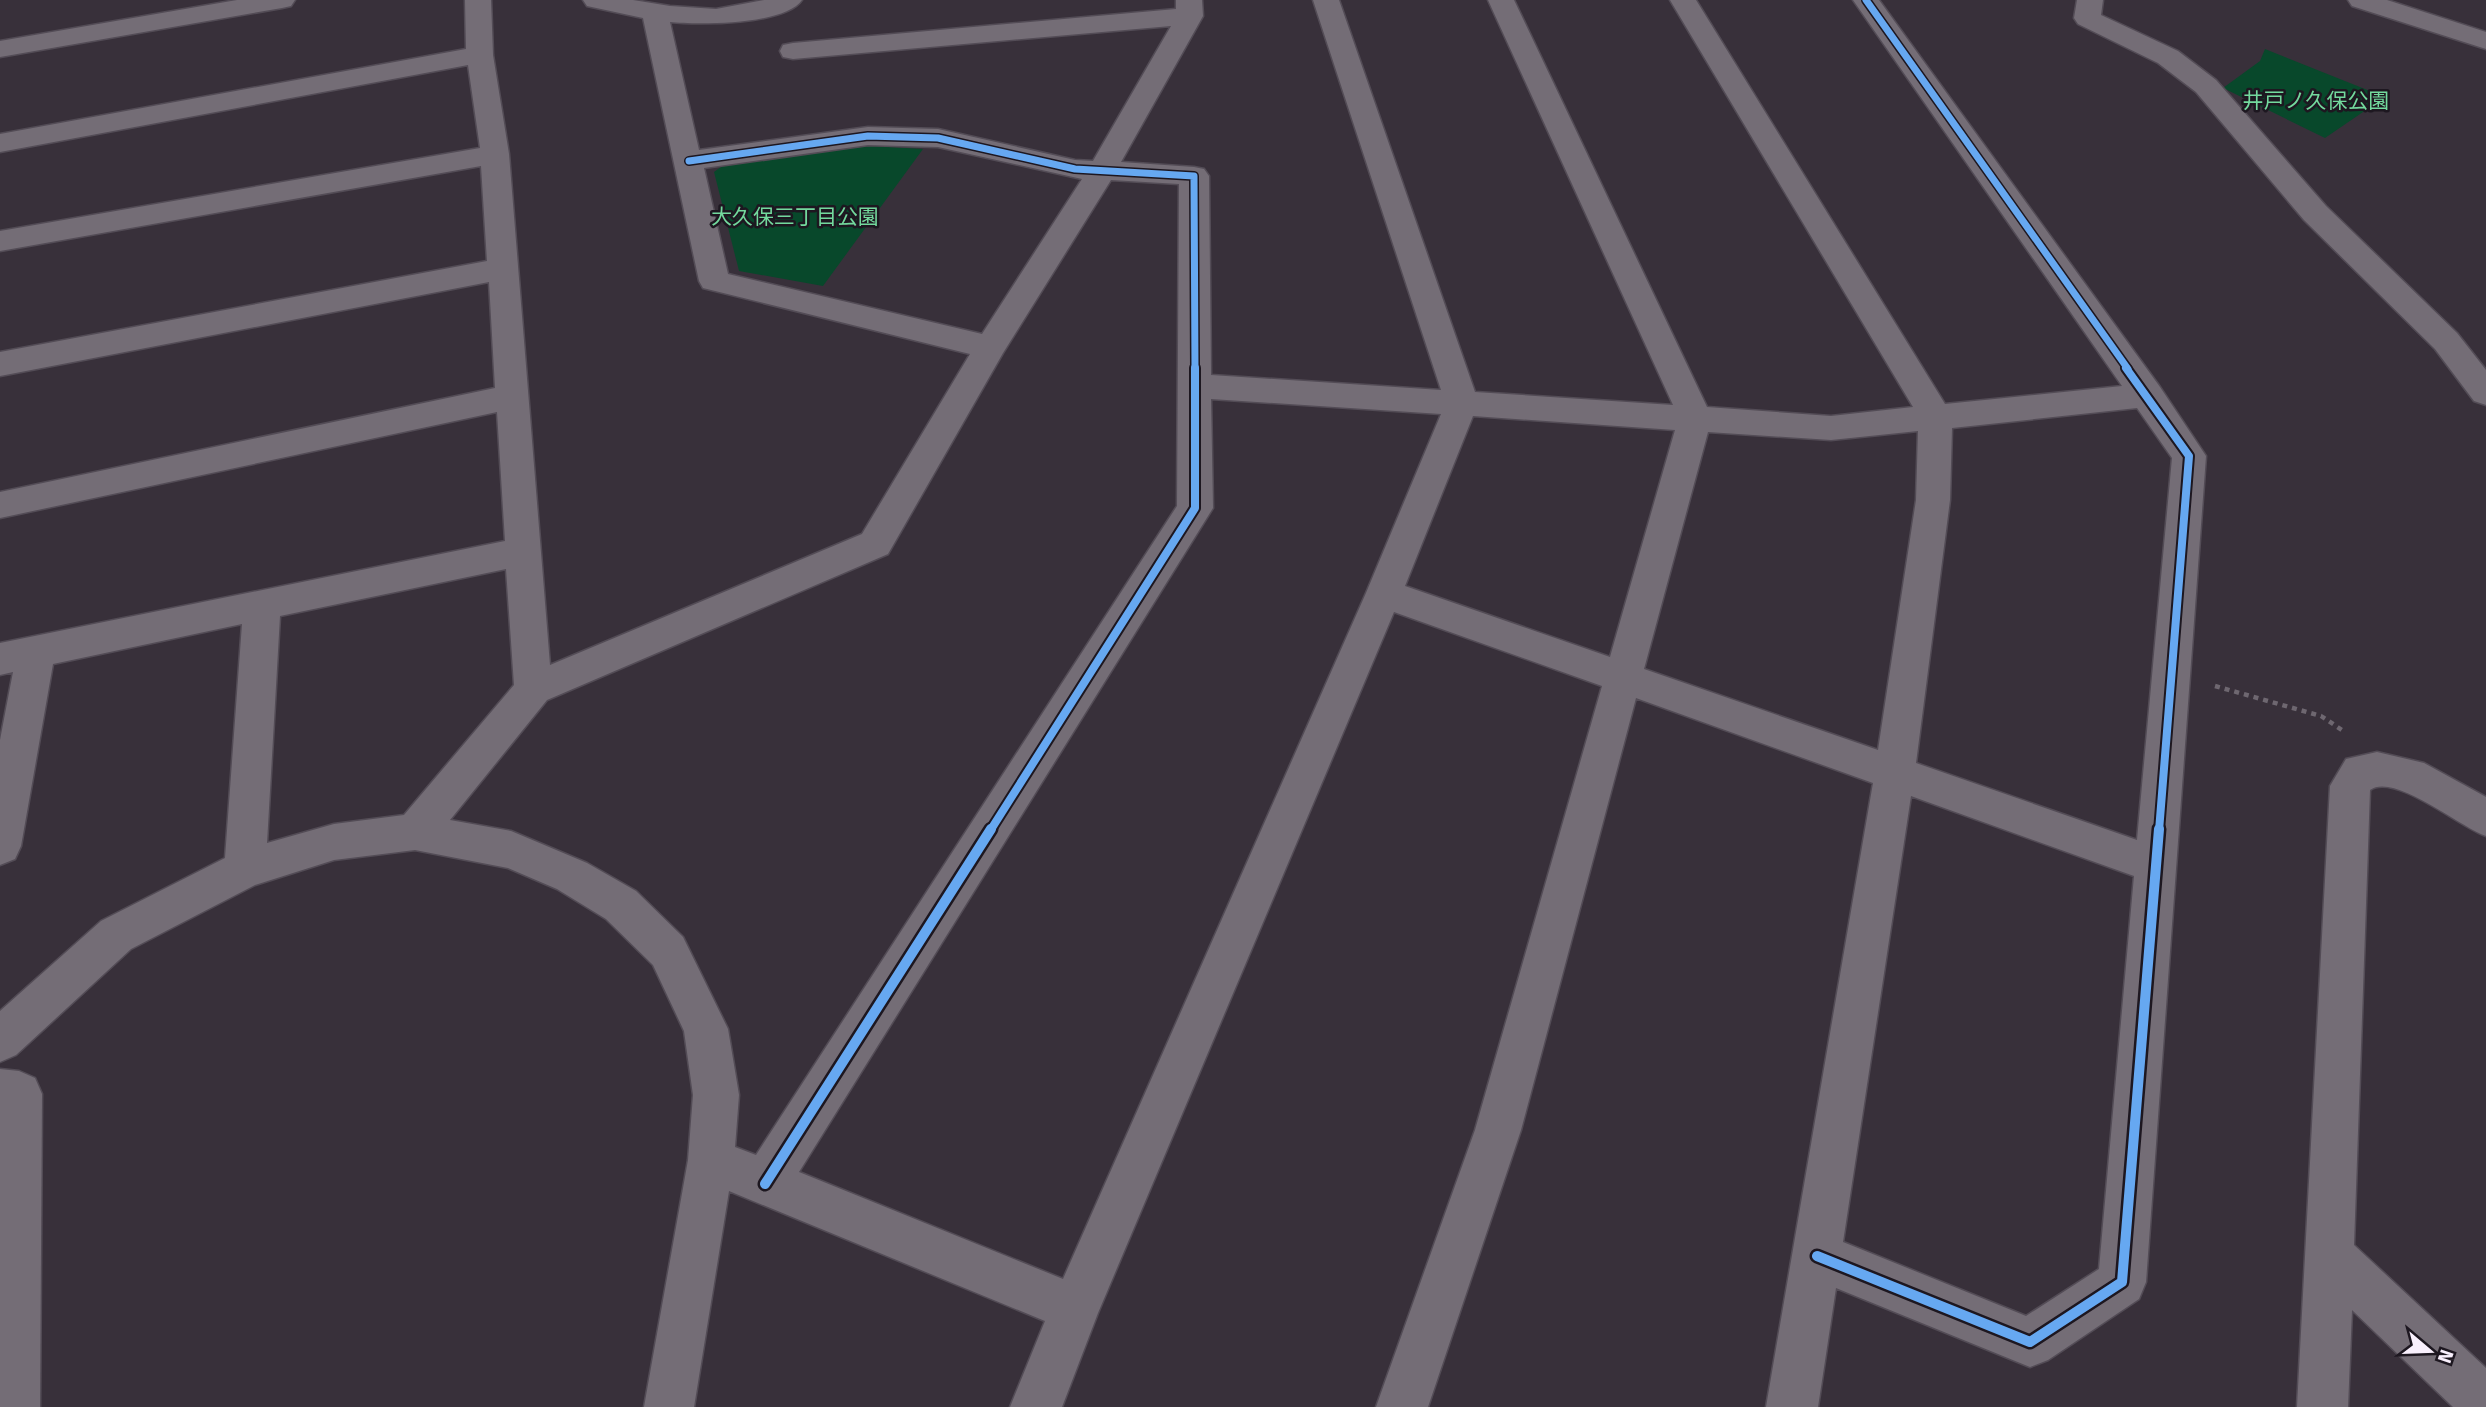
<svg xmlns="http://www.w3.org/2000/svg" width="2486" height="1407" font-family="'Fira Sans','Noto Sans JP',sans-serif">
<rect width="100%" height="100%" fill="#38303a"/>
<g fill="#08482b">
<polygon points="2265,49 2385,97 2325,138 2223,88 2260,61"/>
<polygon points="871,146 923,149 823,286 739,271 714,172 729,161"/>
</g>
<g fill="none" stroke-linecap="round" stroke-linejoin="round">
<g stroke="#534c56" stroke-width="3">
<g id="minor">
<polygon points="237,0 295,0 291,6 282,8 0,57 0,41"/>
<path d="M465,0H491L493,55L509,154L550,665L862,534L970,354L703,288L699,281L643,18L587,6L583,0H633L670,6L716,9L764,0H802C785,25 698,25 670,22L699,150L868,127L938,129L1075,160L1093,161L1171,26L793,59L783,57L780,51L783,45L793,43L1176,9V0H1202L1203,16L1121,162L1194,167L1204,169L1209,176L1211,375L1441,390L1313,0H1339L1475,392L1673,405L1488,0H1514L1707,407L1831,416L1913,407L1670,0H1696L1945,404L2122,386L1853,0H1879L2160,387L2206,456L2146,1282L2139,1299L2048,1360L2030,1367L1836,1288L1818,1407H1766L1873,783L1636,698L1521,1130L1428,1407H1376L1475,1130L1602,686L1394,612L1098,1313L1062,1407H1010L1045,1321L729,1191L694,1407H644L688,1160L693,1095L684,1031L653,965L606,919L557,889L508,868L415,850L334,860L255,885L131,949L16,1055L0,1062V1011L101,921L225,858L242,624L53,664L21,846L15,859L0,865V740L13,672L0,675V643L505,541L497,412L0,518V492L495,388L489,282L0,376V352L487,261L481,166L0,251V231L480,148L468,65L0,152V134L466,49ZM868,145L938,147L1082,179L982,334L728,274L704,168ZM1111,180L1179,184L1177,506L756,1155L735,1147L739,1095L728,1029L683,937L636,891L587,863L511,831L450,820L547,700L888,554L1003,353ZM1211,399L1441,414L1366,593L1063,1279L799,1172L1213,508ZM2137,408L2172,458L2137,840L1916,763L1950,500L1952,428ZM1473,416L1675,430L1610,657L1405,586ZM1918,431L1916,500L1878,750L1644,669L1708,432L1831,440ZM506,569L514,685L404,815L334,824L267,843L280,616ZM1911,796L2134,876L2099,1269L2026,1316L1843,1242Z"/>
<polygon points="2077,0 2103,0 2101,15 2178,51 2216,80 2326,206 2457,333 2486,370 2486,405 2474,401 2435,349 2304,220 2196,92 2158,63 2078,24 2074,18"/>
<polygon points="2348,0 2387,0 2486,32 2486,49 2352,6"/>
<path d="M2377,752L2424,763L2486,797V836C2460,827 2394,772 2370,790L2354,1245L2486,1368V1407H2453L2352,1310L2348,1407H2297L2330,786L2346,759Z"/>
<polygon points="0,1069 19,1071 35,1078 42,1094 40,1407 0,1407"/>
</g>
</g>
<polyline stroke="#6e6770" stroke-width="4.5" stroke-dasharray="5 5" stroke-linecap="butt" points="2215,686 2321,716 2345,732"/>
<use href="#minor" fill="#746d76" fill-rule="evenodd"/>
<g stroke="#1d1720" stroke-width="10">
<g id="cycleway-far2">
<polyline points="1866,0 2128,369"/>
<polyline points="689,161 868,136 938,138 1075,169 1194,176 1195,369"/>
</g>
</g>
<g stroke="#1d1720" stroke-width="12">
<g id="cycleway-far1">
<polyline points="2126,368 2189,456 2159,831"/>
<polyline points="990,831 1195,508 1195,368"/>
</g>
</g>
<g stroke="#1d1720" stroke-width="15">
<g id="cycleway">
<polyline points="765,1184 991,829"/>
<polyline points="1817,1256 2030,1342 2122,1282 2159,829"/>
</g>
</g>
<use href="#cycleway-far2" stroke="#66a8f1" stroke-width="7"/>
<use href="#cycleway-far1" stroke="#66a8f1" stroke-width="8"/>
<use href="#cycleway" stroke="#66a8f1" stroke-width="10"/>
</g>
<g text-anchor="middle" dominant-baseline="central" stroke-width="5" stroke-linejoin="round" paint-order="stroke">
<g font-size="21" fill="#73d99d" stroke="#1d1720">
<text x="2316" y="101">井戸ノ久保公園</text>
<text x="795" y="217">大久保三丁目公園</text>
</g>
</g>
<g transform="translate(2430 1351) rotate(109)" stroke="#1d1720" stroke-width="5" paint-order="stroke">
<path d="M0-5L12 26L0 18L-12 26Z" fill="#f9f0fd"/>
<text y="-10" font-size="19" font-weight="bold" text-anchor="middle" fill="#f9f0fd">N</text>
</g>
</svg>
